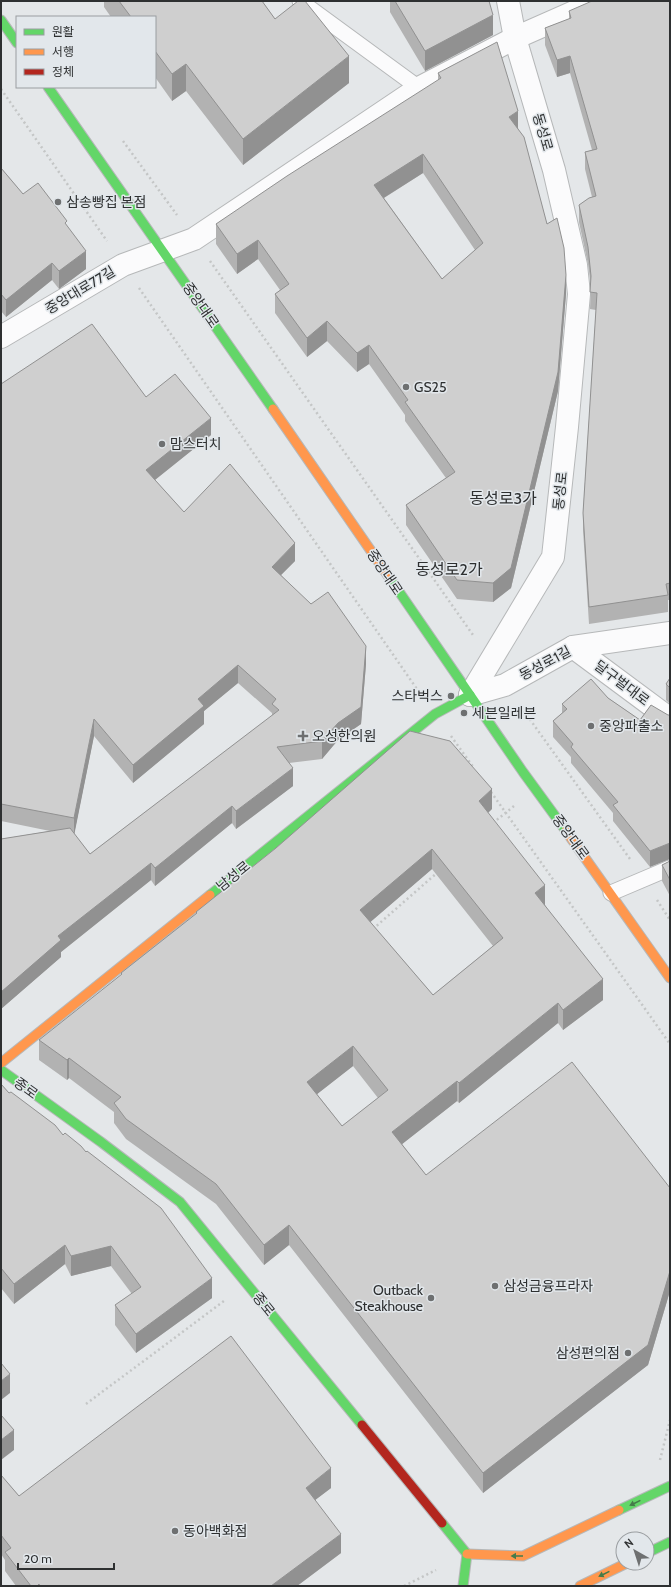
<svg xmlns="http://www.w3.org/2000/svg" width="671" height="1587" font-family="Cabin,'Noto Sans KR',sans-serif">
<rect width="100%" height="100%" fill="#e4e7e9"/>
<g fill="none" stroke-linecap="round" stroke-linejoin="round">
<g stroke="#b6b8b9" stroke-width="17">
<g id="lane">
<polyline points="300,1 419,88"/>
<polyline points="611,893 670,868"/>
</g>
</g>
<g stroke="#b6b8b9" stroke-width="24">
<g id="street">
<polyline points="1,337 123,265 194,239 419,88 515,38 599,1"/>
<polyline points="573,647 670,719"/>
<polyline points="470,695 553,557 567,427 579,294 576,265 554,170 515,38 508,1"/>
<polyline points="470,695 505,685 573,647 670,633"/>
</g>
</g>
<g stroke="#b6b8b9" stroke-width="11">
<g id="fast">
<polyline points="1,20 17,43"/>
<polyline points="48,87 273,409"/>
<polyline points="389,577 523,772 566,831"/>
<polyline points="210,895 435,714 470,695"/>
<polyline points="1,1070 101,1142 180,1202 362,1425"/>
<polyline points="619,1510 670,1486"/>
<polyline points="442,1523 467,1554 463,1586"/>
<polyline points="647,1553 670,1542"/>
</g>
</g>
<g stroke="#b6b8b9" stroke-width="11">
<g id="slow">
<polyline points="273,409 389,577"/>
<polyline points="566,831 670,978"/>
<polyline points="1,1063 210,895"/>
<polyline points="467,1554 523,1556 619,1510"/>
<polyline points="580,1586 627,1563"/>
</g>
</g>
<g stroke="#b6b8b9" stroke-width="11">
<polyline id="jam" points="362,1425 442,1523"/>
</g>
<g stroke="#c4c6c6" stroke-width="2.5" stroke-dasharray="2 3" stroke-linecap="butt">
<polyline points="1,89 107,241"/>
<polyline points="123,141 177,215"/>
<polyline points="210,261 473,635"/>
<polyline points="139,288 419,692"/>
<polyline points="521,707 630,859"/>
<polyline points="451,736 474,768"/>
<polyline points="491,792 670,1044"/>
<polyline points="493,823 514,806"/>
<polyline points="657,900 670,920"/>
<polyline points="373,929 438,872"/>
<polyline points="86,1404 224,1301"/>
<polyline points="660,1460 670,1420"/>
<polyline points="404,1586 436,1570"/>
</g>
<use href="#lane" stroke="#fbfbfc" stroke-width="15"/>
<use href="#street" stroke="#fbfbfc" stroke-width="22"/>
<use href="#fast" stroke="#63d668" stroke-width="9"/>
<use href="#slow" stroke="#ff974d" stroke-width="9"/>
<use href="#jam" stroke="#b3261e" stroke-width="9"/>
</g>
<g fill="#b2b2b2" fill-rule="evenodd">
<polygon points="104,1 262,1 275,19 349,83 243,165 186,91 172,101 155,77 155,17 111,17 104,7"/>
<polygon points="390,1 489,1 493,35 425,71 390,12"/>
<polygon points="670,1 670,600 668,600 668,612 589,624 583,530 583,513 596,310 590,309 591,286 588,264 579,222 579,205 592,197 585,169 585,152 592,150 570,73 557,77 545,45 545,28 569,19 569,11"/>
<path d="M438,73L518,128L547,224L566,294L558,391L511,588L493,602L457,599L406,525V505L446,478L405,421V415L369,364L357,372L327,341L307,357L275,313V294L280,290L258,259L237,274L216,244V224L438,81ZM423,173L475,250L442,279L384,198Z"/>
<polygon points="1,168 23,194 67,226 86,269 59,289 52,280 6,317 1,311"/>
<path d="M1,384L146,397L211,435L155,480L184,512L295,561L281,575L366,664L361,724L338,740L322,759L289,763L293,786L236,829L232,823L155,886L151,880L61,952V957L1,1009V839L50,831L1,821ZM238,683L272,713V716L90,854L74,834L94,736L133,783L204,724V711Z"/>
<polygon points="670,678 670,704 666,700 666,684"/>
<polygon points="608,698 640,720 651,705 650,867 613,821 613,813 571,763 571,757 553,737 553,721 562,713 562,704"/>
<path d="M492,809L488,813L545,905L603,1000L563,1030L558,1023L459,1103L457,1101L402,1144L426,1175L670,1188V1291L648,1365L483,1493L289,1245L264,1265L216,1204L126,1139L114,1123V1112L69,1078L67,1080L39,1060V1040L121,975V973L196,914V912ZM432,869L493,946L433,995L370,922ZM353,1066L378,1098L342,1126L317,1094Z"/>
<polygon points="670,861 670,896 662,881 662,865"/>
<polygon points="1,1084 9,1093 63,1135 86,1152 212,1298 136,1353 115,1325 115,1305 132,1294 111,1266 71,1276 65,1264 14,1304 1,1288"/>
<polygon points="1,1475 19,1496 331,1488 315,1500 341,1553 297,1586 16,1586 5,1571 5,1560 1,1554"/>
</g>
<g fill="#919191">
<polygon points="493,15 493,35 425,71 425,51"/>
<polygon points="349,56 349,83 243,165 243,139"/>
<polygon points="570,56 570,73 557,77 557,60"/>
<polygon points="186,64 186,91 172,101 172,74"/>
<polygon points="518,111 518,130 509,117"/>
<polygon points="423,154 423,173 374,204 374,185"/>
<polygon points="258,240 258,259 237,274 237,254"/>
<polygon points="86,251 86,269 59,289 59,271"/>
<polygon points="52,263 52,280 6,317 6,300"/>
<polygon points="566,275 566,294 558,391 511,588 493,602 493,583"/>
<polygon points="327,321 327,341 307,357 307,338"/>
<polygon points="369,345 369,364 357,372 357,353"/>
<polygon points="211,418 211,435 146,487 146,470"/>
<polygon points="295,543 295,561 272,584 272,567"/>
<polygon points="366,646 366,664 361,724 338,740 322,759 322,741"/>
<polygon points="238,665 238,683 204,711 204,724 133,783 133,765 198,699"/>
<polygon points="94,719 94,736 74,836 74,818"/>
<polygon points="293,768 293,786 236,829 236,811"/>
<polygon points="492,789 492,809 479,821 479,801"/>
<polygon points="232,806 232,823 155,886 155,868"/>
<polygon points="670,843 670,859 650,867 650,851"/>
<polygon points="432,849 432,869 360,931 360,910"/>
<polygon points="151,863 151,880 61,952 61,957 1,1009 1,992 58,936"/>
<polygon points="545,885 545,905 535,913 535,893"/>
<polygon points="603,979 603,1000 563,1030 563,1010"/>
<polygon points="558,1003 558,1023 459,1103 459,1083"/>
<polygon points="353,1046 353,1066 307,1102 307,1082"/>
<polygon points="69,1058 69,1078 67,1080 67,1060"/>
<polygon points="457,1081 457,1101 392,1152 392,1132"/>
<polygon points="289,1225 289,1245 264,1265 264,1245"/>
<polygon points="65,1245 65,1264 14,1304 14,1284"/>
<polygon points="111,1246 111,1266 71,1276 71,1256"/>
<polygon points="670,1271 670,1291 648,1365 483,1493 483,1473"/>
<polygon points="212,1278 212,1298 136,1353 136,1334"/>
<polygon points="10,1374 10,1393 1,1400 1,1381"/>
<polygon points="14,1430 14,1450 1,1460 1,1440"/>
<polygon points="331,1468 331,1488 306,1507 306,1488"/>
<polygon points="341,1534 341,1553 297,1586 271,1586"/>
</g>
<g fill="#cfcfcf" stroke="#919191" fill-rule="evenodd">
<polygon points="119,1 262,1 275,19 298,1 305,1 349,56 243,139 186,64 172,74 155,51 155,17 131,17"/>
<polygon points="395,1 489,1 493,15 425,51"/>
<polygon points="592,1 670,1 670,583 666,584 668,595 589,607 583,513 597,293 590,292 591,276 588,247 579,205 589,198 596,196 585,152 597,149 570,56 557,60 545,28 571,18 569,11"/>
<path d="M497,42L518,111L509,117L524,137L547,224L557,218L564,248L566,275L558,372L511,568L493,583L457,580L406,505L455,472L405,402L408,400L369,345L357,353L327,321L307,338L275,294L289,284L258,240L237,254L216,224L287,176L441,78L438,73ZM423,154L483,243L442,279L374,185Z"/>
<polygon points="1,168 23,194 38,183 67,221 65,223 86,251 59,271 52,263 6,300 1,294"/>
<polygon points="92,324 146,397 175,374 211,418 146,470 184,512 230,464 295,543 272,567 311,604 328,592 366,646 361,707 338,723 322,741 277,747 293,768 236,811 232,806 155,868 151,863 58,936 61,940 1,992 1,839 70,828 90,854 279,710 272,704 276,699 238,665 198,699 204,706 133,765 94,719 74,818 1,804 1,384"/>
<polygon points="670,678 670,688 666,684"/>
<polygon points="591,679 608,698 640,720 651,705 668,715 670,715 670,843 650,851 613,805 618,802 571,747 573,744 553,721 567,709 562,704"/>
<path d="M410,731L450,741L492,789L479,801L545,885L535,893L603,979L563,1010L558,1003L459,1083L457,1081L392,1132L426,1175L572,1062L670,1188V1271L648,1345L483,1473L289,1225L264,1245L216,1184L126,1119L114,1103L121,1097L69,1058L67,1060L39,1040L122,974L121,973L197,913L196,912L276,848ZM432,849L503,938L433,995L360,910ZM353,1046L388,1090L342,1126L307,1082Z"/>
<polygon points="670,861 670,880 662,865"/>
<polygon points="1,1084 9,1093 11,1092 55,1125 63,1135 65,1133 81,1146 86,1152 87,1151 161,1208 212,1278 136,1334 115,1305 141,1287 111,1246 71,1256 65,1245 14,1284 1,1268"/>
<polygon points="231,1336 331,1468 306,1488 341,1534 271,1586 40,1586 39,1584 37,1586 31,1586 5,1552 11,1548 1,1535 1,1475 19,1496"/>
<polygon points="1,1363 10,1374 1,1381"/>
<polygon points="1,1415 14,1430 1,1440"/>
</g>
<defs><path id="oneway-solid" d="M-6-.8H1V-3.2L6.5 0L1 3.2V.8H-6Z"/></defs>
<g fill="#467b4a">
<use href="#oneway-solid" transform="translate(635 1503) rotate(154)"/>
<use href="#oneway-solid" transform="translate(517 1556) rotate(-180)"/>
<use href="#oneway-solid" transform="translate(604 1574) rotate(154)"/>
</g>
<g fill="#6e7071" stroke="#e2e7eb" stroke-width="1.5">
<circle cx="58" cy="202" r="4"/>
<circle cx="406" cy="387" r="4"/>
<circle cx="162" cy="444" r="4"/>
<circle cx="451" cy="696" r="4"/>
<circle cx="464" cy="713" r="4"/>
<circle cx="591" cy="726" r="4"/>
<path d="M301 730h4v4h4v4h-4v4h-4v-4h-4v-4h4z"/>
<circle cx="495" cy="1286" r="4"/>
<circle cx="431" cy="1298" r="4"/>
<circle cx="628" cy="1353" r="4"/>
<circle cx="175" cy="1531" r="4"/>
</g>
<g text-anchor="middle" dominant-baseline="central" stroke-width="3" stroke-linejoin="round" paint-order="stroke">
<g font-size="14" fill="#2e3031" stroke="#e2e7eb">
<text transform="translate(543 132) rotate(74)">동성로</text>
<text transform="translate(80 290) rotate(-31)">중앙대로77길</text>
<text transform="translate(201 305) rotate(55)">중앙대로</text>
<text transform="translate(560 491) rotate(-84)">동성로</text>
<text transform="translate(385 572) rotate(56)">중앙대로</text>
<text transform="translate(545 663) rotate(-28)">동성로1길</text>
<text transform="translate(622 683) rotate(37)">달구벌대로</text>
<text transform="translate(571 837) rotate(54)">중앙대로</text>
<text transform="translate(233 876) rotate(-39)">남성로</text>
<text transform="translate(26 1088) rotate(36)">종로</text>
<text transform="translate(264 1304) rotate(51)">종로</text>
</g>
<g font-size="14" fill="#2e3031" stroke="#e2e7eb" text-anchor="start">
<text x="66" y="202">삼송빵집 본점</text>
<text x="414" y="387">GS25</text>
<text x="170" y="444">맘스터치</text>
<text x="443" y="696" text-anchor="end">스타벅스</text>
<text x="472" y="713">세븐일레븐</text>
<text x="599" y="726">중앙파출소</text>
<text x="312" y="736">오성한의원</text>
<text x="503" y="1286">삼성금융프라자</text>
<text x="423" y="1290" text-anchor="end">Outback<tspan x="423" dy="16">Steakhouse</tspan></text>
<text x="620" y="1353" text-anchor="end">삼성편의점</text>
<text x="183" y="1531">동아백화점</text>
</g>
<g font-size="16" fill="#2e3031" stroke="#e2e7eb">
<text x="503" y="498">동성로3가</text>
<text x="449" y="569">동성로2가</text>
</g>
</g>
<rect width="671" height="1587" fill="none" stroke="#2e3031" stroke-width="4"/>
<rect x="16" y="16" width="140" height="72" fill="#e2e7eb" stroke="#9a9ea1"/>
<rect x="24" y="29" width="20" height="6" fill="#63d668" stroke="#9a9ea1"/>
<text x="52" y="36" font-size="12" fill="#2e3031">원활</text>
<rect x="24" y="49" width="20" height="6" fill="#ff974d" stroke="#9a9ea1"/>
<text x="52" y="56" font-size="12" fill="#2e3031">서행</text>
<rect x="24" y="69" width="20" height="6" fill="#b3261e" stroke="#9a9ea1"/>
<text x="52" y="76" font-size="12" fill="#2e3031">정체</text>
<g transform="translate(635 1551) rotate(321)"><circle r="19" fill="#e2e7eb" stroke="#9a9ea1"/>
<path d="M0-3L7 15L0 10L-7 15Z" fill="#6e7071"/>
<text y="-6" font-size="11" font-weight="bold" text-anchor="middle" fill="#2e3031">N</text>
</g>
<path d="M18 1563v6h96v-6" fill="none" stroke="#2e3031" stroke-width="2"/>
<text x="24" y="1563" font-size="12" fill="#2e3031" stroke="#e2e7eb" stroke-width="3" paint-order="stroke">20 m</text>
</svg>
